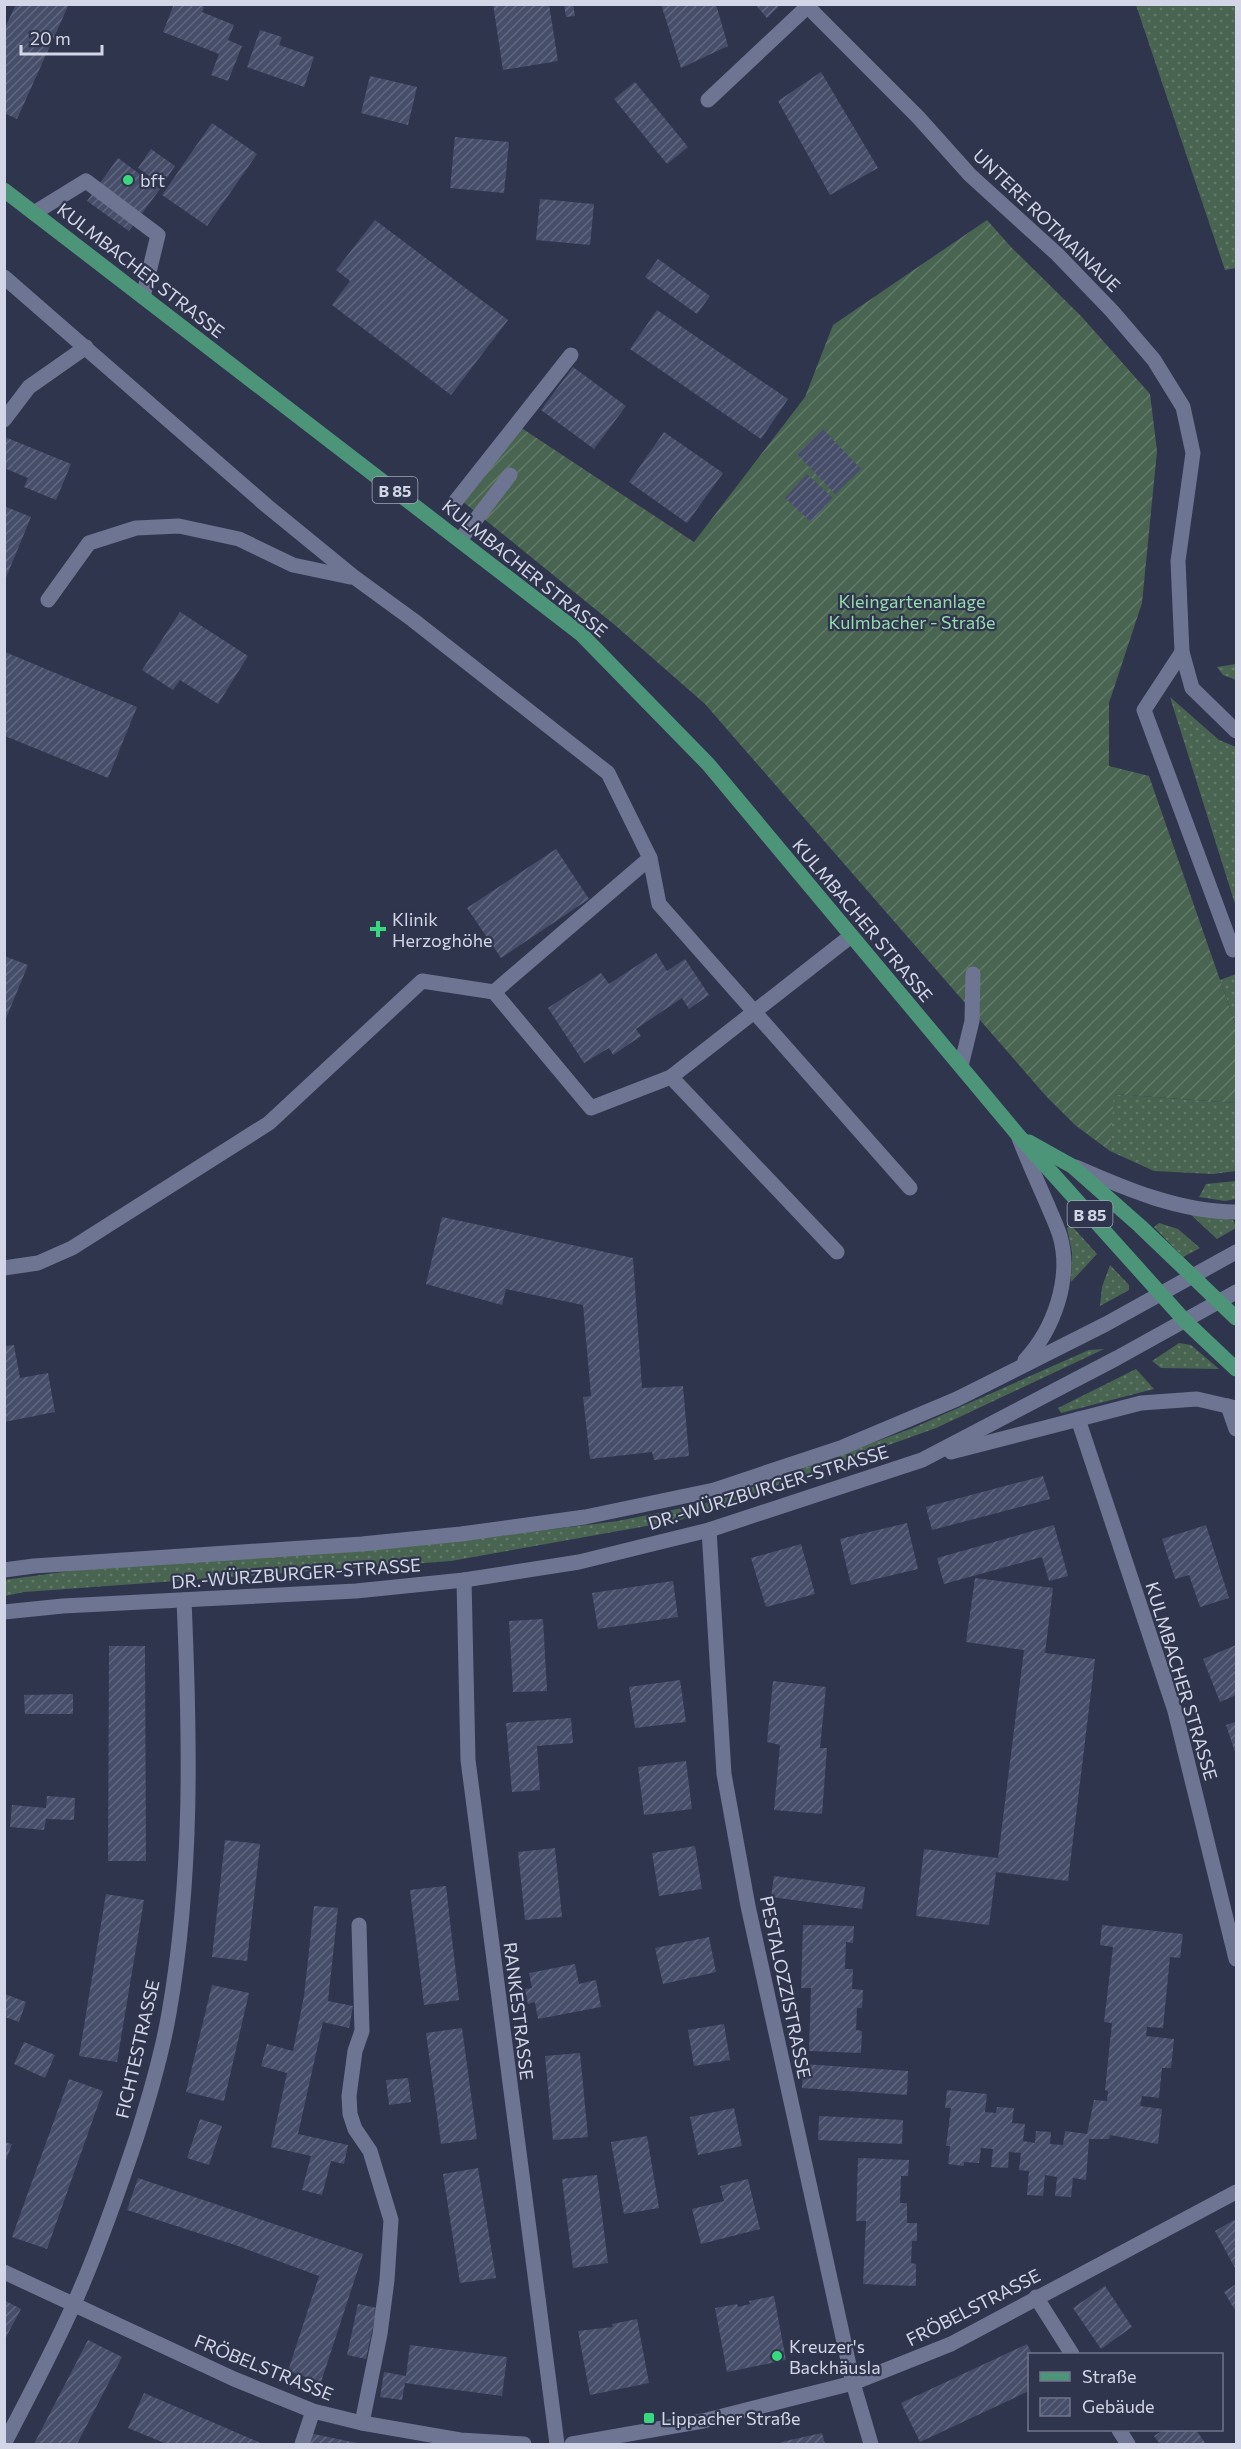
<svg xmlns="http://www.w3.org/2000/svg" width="1241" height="2449" font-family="Commissioner,sans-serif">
<defs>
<pattern id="grass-dots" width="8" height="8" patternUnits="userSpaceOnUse" patternTransform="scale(1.5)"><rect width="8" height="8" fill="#496551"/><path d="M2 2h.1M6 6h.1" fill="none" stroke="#627a6a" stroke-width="1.8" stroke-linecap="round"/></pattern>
<pattern id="garden-furrows" width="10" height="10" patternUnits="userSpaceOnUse" patternTransform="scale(1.5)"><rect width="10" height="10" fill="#496551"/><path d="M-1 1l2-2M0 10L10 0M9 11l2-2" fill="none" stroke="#627a6a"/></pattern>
<pattern id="building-hatch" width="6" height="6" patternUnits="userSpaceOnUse" patternTransform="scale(1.5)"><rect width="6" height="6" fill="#474e69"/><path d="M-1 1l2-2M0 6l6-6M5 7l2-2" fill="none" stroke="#61677e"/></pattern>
</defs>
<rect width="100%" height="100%" fill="#30354e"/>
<g fill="url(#grass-dots)">
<polygon points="1136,5 1236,5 1236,268 1225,270"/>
<polygon points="1236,664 1236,680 1223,675 1217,667"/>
<polygon points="1170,697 1219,740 1236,747 1236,907"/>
<polygon points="1236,974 1236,1026 1220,980"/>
<polygon points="1113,1094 1236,1103 1236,1171 1213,1174 1154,1171 1110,1151"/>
<polygon points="1236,1181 1236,1199 1225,1201 1199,1197 1206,1184"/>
<polygon points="1189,1213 1233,1220 1236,1228 1217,1239"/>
<polygon points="1159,1223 1178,1229 1200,1248 1183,1257 1154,1227"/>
<polygon points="1071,1225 1097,1254 1071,1282 1072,1252 1067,1228"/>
<polygon points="1110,1265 1129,1285 1129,1290 1100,1306 1102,1287"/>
<polygon points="1179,1343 1191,1345 1219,1369 1161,1368 1152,1361"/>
<polygon points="1104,1349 936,1428 680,1520 451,1561 24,1592 5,1596 4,1580 70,1571 451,1542 618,1521 712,1502 913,1428 1089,1350"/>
<polygon points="1136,1369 1154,1389 1061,1413 1058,1408"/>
</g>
<polygon fill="url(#garden-furrows)" points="987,220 1011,247 1081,316 1150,394 1157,451 1142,603 1109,703 1109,766 1149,776 1236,1026 1236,1103 1114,1094 1110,1151 1075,1125 1046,1096 705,704 616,626 462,501 520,427 694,542 805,397 833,325"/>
<g fill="url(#building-hatch)">
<polygon points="16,4 69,4 17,119 4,113 4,30"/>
<polygon points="174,4 199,4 204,7 202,12 234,25 228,40 242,46 228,81 211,75 219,54 163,32"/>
<polygon points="493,4 549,4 558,61 503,70"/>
<polygon points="564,4 573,4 575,16 566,17"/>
<polygon points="661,4 716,4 728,46 681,68"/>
<polygon points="755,4 781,4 767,18"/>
<polygon points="260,30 282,37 279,45 314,57 304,87 247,67"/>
<polygon points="821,72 878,168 830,195 778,101"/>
<polygon points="370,76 417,87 408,125 361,113"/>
<polygon points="635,82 688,147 667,164 614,99"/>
<polygon points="212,123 257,154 207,226 162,195"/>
<polygon points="455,137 509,142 504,193 450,188"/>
<polygon points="151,149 175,166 162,185 138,168"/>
<polygon points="118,158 160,189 129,231 87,201"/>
<polygon points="540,199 594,204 590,245 536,240"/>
<polygon points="375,220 508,320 451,395 332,305 350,281 336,270"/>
<polygon points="658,259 710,296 697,314 645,277"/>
<polygon points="657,310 788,399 761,439 630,349"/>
<polygon points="573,367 626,406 594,449 541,410"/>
<polygon points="823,429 861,469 835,494 797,454"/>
<polygon points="664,432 723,473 687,523 629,482"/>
<polygon points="5,437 71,464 56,500 24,487 28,478 4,468"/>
<polygon points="807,474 833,498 811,522 785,498"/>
<polygon points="4,506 31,517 5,580 4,580"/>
<polygon points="180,612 248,656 218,704 180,680 173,690 142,670"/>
<polygon points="5,652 137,707 108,778 5,736"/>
<polygon points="556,849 589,899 501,958 467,908"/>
<polygon points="656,953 667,971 685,959 709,995 689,1009 682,998 636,1029 641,1036 613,1055 609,1048 584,1063 548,1008 601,973 609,984"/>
<polygon points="4,956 28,965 5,1021 4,1021"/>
<polygon points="442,1217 633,1258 642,1388 683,1386 689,1456 654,1460 652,1452 590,1459 583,1397 591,1396 583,1305 506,1289 502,1305 426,1284"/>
<polygon points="14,1345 20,1378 48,1373 55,1412 4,1422 4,1346"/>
<polygon points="1043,1476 1050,1499 932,1530 926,1507"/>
<polygon points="907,1523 918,1569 851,1585 840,1539"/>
<polygon points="1054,1525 1068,1576 1049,1581 1042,1557 944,1584 937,1558"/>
<polygon points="1206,1525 1229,1598 1200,1607 1189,1575 1175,1579 1162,1539"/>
<polygon points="801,1544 815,1594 766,1607 751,1558"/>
<polygon points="975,1578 1053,1588 1045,1653 1095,1659 1068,1881 996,1872 989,1925 916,1916 924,1849 998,1858 1024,1650 966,1642"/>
<polygon points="673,1581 678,1617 598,1629 592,1593"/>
<polygon points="543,1619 547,1691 513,1692 509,1621"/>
<polygon points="1236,1645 1236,1695 1220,1702 1203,1659"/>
<polygon points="109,1646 145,1646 146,1861 108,1861"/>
<polygon points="680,1680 686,1722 635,1728 629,1687"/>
<polygon points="773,1681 826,1687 820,1748 827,1748 822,1814 774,1810 780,1745 767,1742"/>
<polygon points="73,1694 73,1714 25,1714 24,1695"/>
<polygon points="571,1718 573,1743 537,1746 540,1790 512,1792 506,1723"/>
<polygon points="1236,1722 1236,1755 1226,1725"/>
<polygon points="686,1761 692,1809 644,1815 638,1767"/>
<polygon points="47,1796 75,1798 74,1820 46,1819 44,1830 10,1827 12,1805 46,1808"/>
<polygon points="225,1840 260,1844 247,1961 212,1957"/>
<polygon points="695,1846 702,1889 659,1896 652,1853"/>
<polygon points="555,1848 562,1917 525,1920 518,1852"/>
<polygon points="774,1876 865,1887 862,1909 771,1897"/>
<polygon points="446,1886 459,2000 424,2005 410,1890"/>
<polygon points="106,1894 144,1900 117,2062 79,2056"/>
<polygon points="314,1906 338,1908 328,2001 353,2006 349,2028 323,2022 298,2134 348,2145 344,2164 331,2161 322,2195 302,2190 311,2156 271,2147 287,2073 261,2066 267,2044 293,2051 304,1996"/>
<polygon points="803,1925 854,1926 853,1943 846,1942 845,1969 853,1969 852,1989 863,1990 862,2008 857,2008 856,2030 862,2031 861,2053 809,2051 811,1988 801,1988"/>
<polygon points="1102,1925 1183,1934 1180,1958 1170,1957 1163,2028 1147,2027 1146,2036 1174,2039 1171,2068 1162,2068 1159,2098 1142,2096 1140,2106 1162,2109 1158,2144 1110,2135 1109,2139 1089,2139 1086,2180 1073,2178 1071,2197 1055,2196 1057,2177 1045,2175 1043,2196 1027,2195 1029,2171 1019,2170 1021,2153 1009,2152 1008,2168 991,2167 993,2149 981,2148 979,2163 964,2162 964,2166 948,2164 950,2146 946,2146 951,2108 945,2108 947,2090 987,2094 985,2112 996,2113 997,2107 1014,2108 1012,2123 1025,2124 1023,2141 1035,2143 1036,2131 1051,2132 1050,2144 1063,2145 1065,2131 1087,2134 1094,2100 1107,2101 1108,2091 1105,2090 1112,2023 1104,2022 1113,1947 1100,1945"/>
<polygon points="709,1937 716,1972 663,1984 655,1948"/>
<polygon points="575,1964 579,1984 596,1980 601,2007 538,2019 535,2002 528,2004 525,1989 532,1988 529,1973"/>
<polygon points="212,1985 249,1993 224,2101 186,2092"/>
<polygon points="5,1994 26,2002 19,2022 5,2017"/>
<polygon points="724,2024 730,2060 694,2066 688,2030"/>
<polygon points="462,2028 477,2139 441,2144 426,2033"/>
<polygon points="24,2042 55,2055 45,2078 14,2064"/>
<polygon points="580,2053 588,2137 553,2140 545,2056"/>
<polygon points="803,2064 908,2071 907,2095 802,2088"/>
<polygon points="408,2078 411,2102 389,2105 386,2080"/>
<polygon points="69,2079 103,2091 47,2249 12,2237"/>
<polygon points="734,2108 742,2146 698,2155 690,2117"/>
<polygon points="819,2116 903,2120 902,2144 818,2140"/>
<polygon points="200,2119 222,2126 209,2165 187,2158"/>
<polygon points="647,2136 659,2208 624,2214 611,2142"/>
<polygon points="4,2142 12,2144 5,2163 4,2163"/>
<polygon points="858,2158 909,2160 908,2176 901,2176 900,2203 907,2203 907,2223 917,2223 917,2241 912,2241 911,2263 916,2264 916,2286 863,2284 866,2221 856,2221"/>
<polygon points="478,2168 496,2278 460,2283 443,2174"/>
<polygon points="597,2175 608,2263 573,2268 562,2179"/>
<polygon points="138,2178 363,2254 321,2382 288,2371 319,2276 238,2246 127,2210"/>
<polygon points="748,2179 760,2229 701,2244 692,2209 724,2201 720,2186"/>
<polygon points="1236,2219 1236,2270 1215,2231"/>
<polygon points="1236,2284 1236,2309 1235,2310 1224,2292"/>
<polygon points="1105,2286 1132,2327 1101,2349 1073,2308"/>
<polygon points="774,2296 786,2360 727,2372 715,2308 737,2304 738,2307 750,2304 749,2301"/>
<polygon points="4,2300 21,2309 4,2341"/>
<polygon points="358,2304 377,2308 366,2359 347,2355"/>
<polygon points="637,2319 649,2383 590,2395 578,2331 613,2327 612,2324"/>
<polygon points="88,2340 122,2357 77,2444 34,2444"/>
<polygon points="1027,2344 1032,2354 1029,2355 1029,2391 920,2442 901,2403"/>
<polygon points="410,2345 507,2357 502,2396 405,2383 402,2400 380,2397 384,2372 406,2376"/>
<polygon points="144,2393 205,2419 263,2444 167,2444 128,2428"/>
<polygon points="1163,2430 1196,2430 1206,2444 1160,2444 1154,2436"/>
<polygon points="309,2433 357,2443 357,2444 306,2444"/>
<polygon points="822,2433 825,2444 782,2444 781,2442"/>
</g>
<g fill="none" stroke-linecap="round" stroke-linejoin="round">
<g stroke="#6e7592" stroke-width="15">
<polyline points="34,213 86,181 158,235 143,297"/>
<polyline points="4,277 267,506 354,577 413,620 608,773 650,858 659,904 910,1188"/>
<polyline points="4,420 29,387 86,347"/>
<polyline points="455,502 571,355"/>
<polyline points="460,540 510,475"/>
<polyline points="48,600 89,543 136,528 179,526 239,539 293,565 350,577"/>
<polyline points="1182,652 1144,710 1233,950"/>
<polyline points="494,992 650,858"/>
<polyline points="961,1066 972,1021 973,974"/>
<polyline points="671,1077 837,1252"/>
<polyline points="4,1268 38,1263 72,1248 269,1123 422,981 494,992 591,1108 671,1077 851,936"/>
<polyline points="1228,1406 1236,1429"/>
<polyline points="359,1925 362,2031 355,2051 349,2096 350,2114 355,2129 370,2151 391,2220 387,2280 380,2334 362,2423"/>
</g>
<g stroke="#6e7592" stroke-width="15">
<polyline points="805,4 918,117 970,175 1057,254 1112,311 1154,360 1183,407 1193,453 1178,561 1182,652 1192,688 1236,731"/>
<polyline points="708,100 807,7"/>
<polyline points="1078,1419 1175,1711 1236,1959"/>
<polyline points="709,1530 724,1774 748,1906 853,2383 871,2444"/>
<polyline points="464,1580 468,1760 557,2444"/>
<polyline points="4,2272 234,2379 313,2411 362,2423 460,2440 524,2444"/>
<polyline points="1036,2297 1072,2354"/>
<polyline points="1119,2430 1128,2444"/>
<path d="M4,2444C28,2398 52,2353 73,2306C98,2251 118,2193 137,2136C150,2095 162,2054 169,2013C193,1876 190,1738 184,1600"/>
<polyline points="302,2444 313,2411"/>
<polyline points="572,2444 703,2421 853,2383 951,2344 1236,2192"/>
</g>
<g stroke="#6e7592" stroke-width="15">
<path d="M1019,1138C1028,1161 1038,1183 1048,1206C1052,1216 1057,1226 1060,1236C1072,1278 1054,1329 1025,1360"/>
<path d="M1076,1167C1126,1189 1180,1212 1236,1212"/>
<polyline points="951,1452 1141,1403 1197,1399 1236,1408"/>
<polyline points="4,1570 34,1566 362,1544 461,1534 585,1517 714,1490 843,1447 957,1399 1106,1324 1236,1252"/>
<polyline points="4,1612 63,1606 356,1591 464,1580 579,1562 709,1530 922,1460 1117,1358 1236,1292"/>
</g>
<g stroke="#4d9579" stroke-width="15">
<polyline points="4,190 581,634 708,764 1018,1135 1185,1321 1236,1369"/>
<polyline points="1029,1142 1072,1166 1140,1226 1236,1318"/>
</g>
</g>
<g fill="#38d87f" stroke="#30354e" stroke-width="2">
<circle cx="128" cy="180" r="6"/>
<path d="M375 920h6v6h6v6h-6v6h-6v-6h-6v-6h6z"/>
<circle cx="777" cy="2356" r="6"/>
<rect x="643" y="2412" width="12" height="12" rx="3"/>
</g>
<g text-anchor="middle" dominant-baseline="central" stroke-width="4.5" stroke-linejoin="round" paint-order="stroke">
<g fill="#30354e" stroke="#a1a6b8" stroke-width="1.5">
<rect x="372.5" y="477" width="45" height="26" rx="4.5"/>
<rect x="1067.5" y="1201" width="45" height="26" rx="4.5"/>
</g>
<g font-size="16" font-weight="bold" fill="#d2d6e6">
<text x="395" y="490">B 85</text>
<text x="1090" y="1214">B 85</text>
</g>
<g font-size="18" fill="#d2d6e6" stroke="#30354e" text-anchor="start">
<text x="140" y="180">bft</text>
<text x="392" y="919">Klinik<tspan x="392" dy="21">Herzoghöhe</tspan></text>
<text x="789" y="2346">Kreuzer's<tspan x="789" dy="21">Backhäusla</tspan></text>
<text x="661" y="2418">Lippacher Straße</text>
</g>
<g font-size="18" fill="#d2d6e6" stroke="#30354e">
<text transform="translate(1047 220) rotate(44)">UNTERE ROTMAINAUE</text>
<text transform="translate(141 270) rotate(38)">KULMBACHER STRASSE</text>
<text transform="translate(525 568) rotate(39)">KULMBACHER STRASSE</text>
<text transform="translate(863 920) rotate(50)">KULMBACHER STRASSE</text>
<text transform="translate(768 1487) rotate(-17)">DR.-WÜRZBURGER-STRASSE</text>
<text transform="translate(296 1573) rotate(-4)">DR.-WÜRZBURGER-STRASSE</text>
<text transform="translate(1182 1681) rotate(73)">KULMBACHER STRASSE</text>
<text transform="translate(786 1987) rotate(78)">PESTALOZZISTRASSE</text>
<text transform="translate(519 2011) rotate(83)">RANKESTRASSE</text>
<text transform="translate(137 2049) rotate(-77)">FICHTESTRASSE</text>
<text transform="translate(973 2307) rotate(-27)">FRÖBELSTRASSE</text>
<text transform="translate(264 2367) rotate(22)">FRÖBELSTRASSE</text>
</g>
<g font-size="18" fill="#96dbab" stroke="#30354e">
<text x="912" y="601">Kleingartenanlage<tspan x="912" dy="21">Kulmbacher - Straße</tspan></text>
</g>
</g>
<rect width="1241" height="2449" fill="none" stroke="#d2d6e6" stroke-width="12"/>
<rect x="1028" y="2353" width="195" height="78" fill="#30354e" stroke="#71758b" stroke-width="1.5"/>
<rect x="1040" y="2372" width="30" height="9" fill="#4d9579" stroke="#71758b" stroke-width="1.5"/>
<text x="1082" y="2383" font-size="18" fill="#d2d6e6">Straße</text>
<rect x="1040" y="2398" width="30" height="18" fill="url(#building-hatch)" stroke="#71758b" stroke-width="1.5"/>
<text x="1082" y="2413" font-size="18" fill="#d2d6e6">Gebäude</text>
<path d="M21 45v9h81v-9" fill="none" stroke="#d2d6e6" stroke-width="3"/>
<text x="30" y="45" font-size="18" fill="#d2d6e6" stroke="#30354e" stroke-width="4.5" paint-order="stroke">20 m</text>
</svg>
